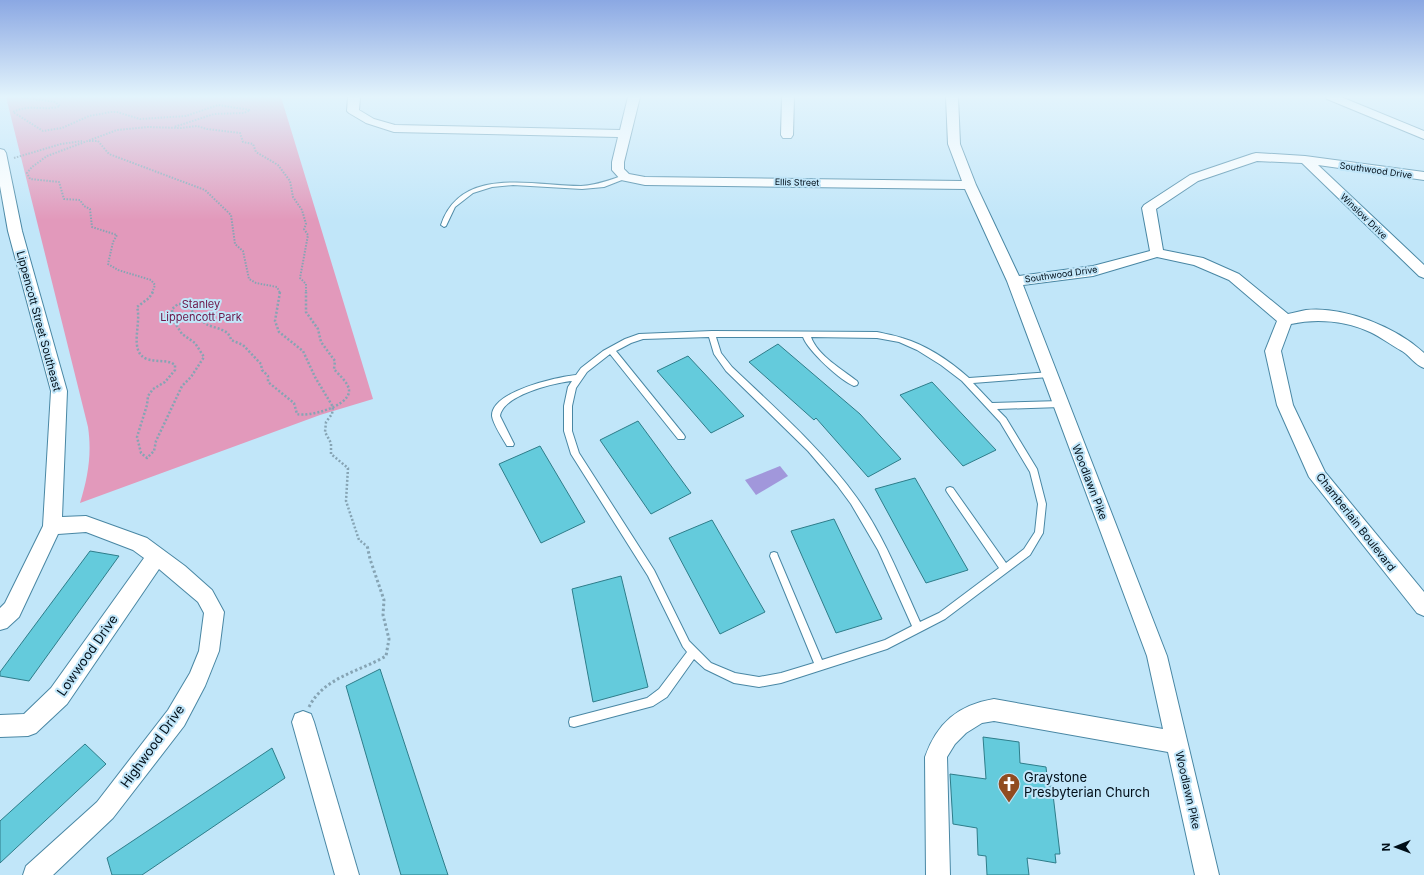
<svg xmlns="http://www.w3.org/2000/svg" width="1424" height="875" font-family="Inter,sans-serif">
<rect width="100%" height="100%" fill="#c1e6f9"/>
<path fill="#e299bb" d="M6,97H281L373,399L320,415L80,503C88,477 92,454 88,427Z"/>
<polygon fill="#a197db" points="780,466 788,476 756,495 745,480"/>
<g fill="#64cbdc" stroke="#2e7d8a">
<polygon points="778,344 860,414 901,459 868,477 816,418 814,420 749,362"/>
<polygon points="688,356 744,416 711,433 657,371"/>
<polygon points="932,382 996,450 963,466 900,395"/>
<polygon points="638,421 691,493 651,514 600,440"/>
<polygon points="540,446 585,522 541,543 499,464"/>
<polygon points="915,478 968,570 926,583 875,489"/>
<polygon points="834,519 882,619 836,633 791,531"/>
<polygon points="712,520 765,612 720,634 669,538"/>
<polygon points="90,551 119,556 29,681 0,676 0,672"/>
<polygon points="621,576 648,687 593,702 572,589"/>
<polygon points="380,669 430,821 448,875 401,875 346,686"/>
<polygon points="983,737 1019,742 1020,763 1046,767 1048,786 1052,786 1060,854 1055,854 1056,863 1027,858 1029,875 987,875 986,856 978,855 977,828 953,824 950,774 986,779"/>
<polygon points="85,744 106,764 0,863 0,821"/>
<polygon points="272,748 285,778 142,875 112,875 107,858"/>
</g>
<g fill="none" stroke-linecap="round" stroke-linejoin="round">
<g stroke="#4987a4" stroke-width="2">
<g id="lane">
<path d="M625,175L627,176V178L604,187L582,189L513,185L492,187L473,193L455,207L446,226L444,227L441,225C461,165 533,186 581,186C598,185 609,180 625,175Z"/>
<path d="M712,331L877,332C885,334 894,335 902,338C926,345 950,361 969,378L1052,372L1053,374L1052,376L1049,377L973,383L992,403L1061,401L1065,404L1061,407L997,409L1006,418L1037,469L1046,504L1043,533L1030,555L945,619L887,649L781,683L759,687L734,683L705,669L694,659L667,697L653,706L574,727L570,726L569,722L570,718L647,698L659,689L687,652L683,647L648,576L571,454L564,431V406L568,387L572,381C554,383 503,395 500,416L514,444L513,446H507C503,439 493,424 492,416C491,391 558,377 576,375L581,368L603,351L625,339L639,334ZM709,337L714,354L726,371L808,451L837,485L851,504L878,550L912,626L885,640L822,660L778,556L777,553L774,552L771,553L770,556L814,663L781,673L759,677L735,673L711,663L689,641L654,570L579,453L572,431V406L576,388L587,372L610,354L678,439H684L685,437L684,435L616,351L631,343L643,339ZM716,337H803C808,351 841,381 854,386L857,385L858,383L857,381C843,370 817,355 811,337L877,338L899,342L917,350L941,365L962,381L1000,422L1030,472L1038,504L1035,532L1024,549L1006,563L953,488L950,487L947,488L946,490L947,492L999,568L939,613L920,622C901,580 884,536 857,498C822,449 775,408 732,367L721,353Z"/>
</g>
</g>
<g stroke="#4987a4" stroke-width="2">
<g id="street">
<path d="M348,97H360L359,110L374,119L395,125L620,130L628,97H640L624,162V169L629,174L645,177L962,181L948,144L946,97H958L960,144L976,185L1019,276L1093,266L1150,251L1142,208L1144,205L1190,175L1252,154L1256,153L1305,156L1424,172V180L1318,165L1424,265V278L1419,276L1302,163L1257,161L1198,181L1156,209L1163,250L1203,258L1239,274L1288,314C1294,313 1300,311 1306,310C1344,306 1396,327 1424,353V368C1415,365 1410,356 1402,351C1391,345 1381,337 1370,332C1346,321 1317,318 1291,324L1281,351L1293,405L1325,472L1424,592V616L1417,613L1309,477L1277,405L1265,351L1277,321L1229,280L1194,265L1157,257L1093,276L1023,285L1167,656L1219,875H1195L1168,752L994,721L982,723L966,733L955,744L947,757L950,875H926L925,757C937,723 958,705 994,699L1163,729L1147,656L1007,281L965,189L645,185L621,180L612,170V162L618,137L394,132L366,123L349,113L347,111Z"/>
<polygon points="782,97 794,97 793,135 791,138 783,138 781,135"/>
<polygon points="1326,97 1341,97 1424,131 1424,139 1327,99"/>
<polygon points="0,149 4,150 6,153 22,231 67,391 62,517 86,516 147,538 185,566 212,590 224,612 219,651 205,686 184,726 113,818 53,875 23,875 26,866 97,802 168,710 190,673 199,651 204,613 198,602 159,569 67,704 36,733 28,736 0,737 0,715 24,714 51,688 144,558 133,550 86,532 58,534 19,617 7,628 0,630 0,608 5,603 43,526 51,391 8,231 0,186"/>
<polygon points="303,711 311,714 314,722 359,875 335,875 292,722 295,714"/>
</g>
</g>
<g stroke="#86a4b4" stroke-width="2" stroke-dasharray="1.5 1.5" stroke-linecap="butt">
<path d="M21,97L55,102L60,106C45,112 32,103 13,112L43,131L62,128L89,116L111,112H117L140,119L186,116L218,105L250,110L244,113L214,114L174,127"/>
<polyline points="89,141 98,141 109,154 205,190 231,215 235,244 243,251 249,279 256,283 277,287 280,293"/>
<polyline points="14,158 61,144 82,141"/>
<polyline points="152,293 155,285 151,280 118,270 108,264 113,242 117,235 92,227 90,209 84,206 80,200 64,199 59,182 30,179 27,173 32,167 47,156 117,130 148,127 181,128 197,126 207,129 240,133 243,142 253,144 256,152 278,165 290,181 293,197 302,210 306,224 304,229 308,235 300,278 306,284 306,293"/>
</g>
<g stroke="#86a4b4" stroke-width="2.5" stroke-dasharray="2 2" stroke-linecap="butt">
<path d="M153,292L149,298L137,307C142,323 128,352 147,359C156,362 164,360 172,363L175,365V370L165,382L153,389L148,396L147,405L137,437L141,453L147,458L154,451L156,441L182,386L191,377L204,357L195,343L182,334L173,320L172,309L178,304H187C190,310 202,322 208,325C217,329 229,329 231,340L243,345L261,364L262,370L268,376V382L294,403L297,414C309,417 347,407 349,392C350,384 339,375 334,369L335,361L321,342L318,329L306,312V292"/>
<polyline points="280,292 275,321 279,332 303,351 315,377 333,407 332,414 326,422 325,432 331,443 331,454 348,468 346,501 359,540 367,546"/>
</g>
<path stroke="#86a4b4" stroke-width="3" stroke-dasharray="2.5 2.5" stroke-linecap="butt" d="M309,707C324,677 359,672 386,656L389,639L383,615L384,600L370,559L367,545"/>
<use href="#lane" fill="#fff" fill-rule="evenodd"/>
<use href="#street" fill="#fff" fill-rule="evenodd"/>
</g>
<linearGradient id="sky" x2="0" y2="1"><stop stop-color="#8ba8e3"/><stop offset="0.44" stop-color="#e3f4fc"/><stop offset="1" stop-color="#e3f4fc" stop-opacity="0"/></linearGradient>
<rect width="1424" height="220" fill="url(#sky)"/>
<defs>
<g id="church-pin" transform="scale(1.15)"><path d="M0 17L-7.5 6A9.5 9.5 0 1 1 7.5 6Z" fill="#914c20" stroke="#c1e6f9"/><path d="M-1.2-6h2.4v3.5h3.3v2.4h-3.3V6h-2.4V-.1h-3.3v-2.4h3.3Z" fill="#fff"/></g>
</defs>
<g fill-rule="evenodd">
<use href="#church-pin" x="1009" y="784"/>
</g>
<g text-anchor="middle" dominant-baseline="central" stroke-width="4" stroke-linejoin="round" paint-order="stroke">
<g font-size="9" fill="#000e18" stroke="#c1e6f9">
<text transform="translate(1376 170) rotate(8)">Southwood Drive</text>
<text transform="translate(797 182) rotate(1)">Ellis Street</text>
<text transform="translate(1364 216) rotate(44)">Winslow Drive</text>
<text transform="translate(1061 274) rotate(-8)">Southwood Drive</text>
</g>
<g font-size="11" fill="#6d1748" stroke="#c1e6f9">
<text x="201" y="304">Stanley<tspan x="201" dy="13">Lippencott Park</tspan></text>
</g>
<g font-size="11" fill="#000e18" stroke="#c1e6f9">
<text transform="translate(39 321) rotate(75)">Lippencott Street Southeast</text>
<text transform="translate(1090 482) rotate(69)">Woodlawn Pike</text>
<text transform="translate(1356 522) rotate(52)">Chamberlain Boulevard</text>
<text transform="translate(1188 790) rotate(77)">Woodlawn Pike</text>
</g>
<g font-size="13" fill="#000e18" stroke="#c1e6f9">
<text transform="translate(87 655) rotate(-55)">Lowwood Drive</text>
<text transform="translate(152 746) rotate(-54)">Highwood Drive</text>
</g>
<g font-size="13" fill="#000e18" stroke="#c1e6f9" text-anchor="start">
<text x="1024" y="777">Graystone<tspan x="1024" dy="15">Presbyterian Church</tspan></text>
</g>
</g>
<g transform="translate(1396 847) rotate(269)" stroke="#c1e6f9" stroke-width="3" paint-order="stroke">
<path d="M0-3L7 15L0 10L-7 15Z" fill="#000e18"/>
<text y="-6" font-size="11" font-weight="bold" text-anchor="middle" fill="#000e18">N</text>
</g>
</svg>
